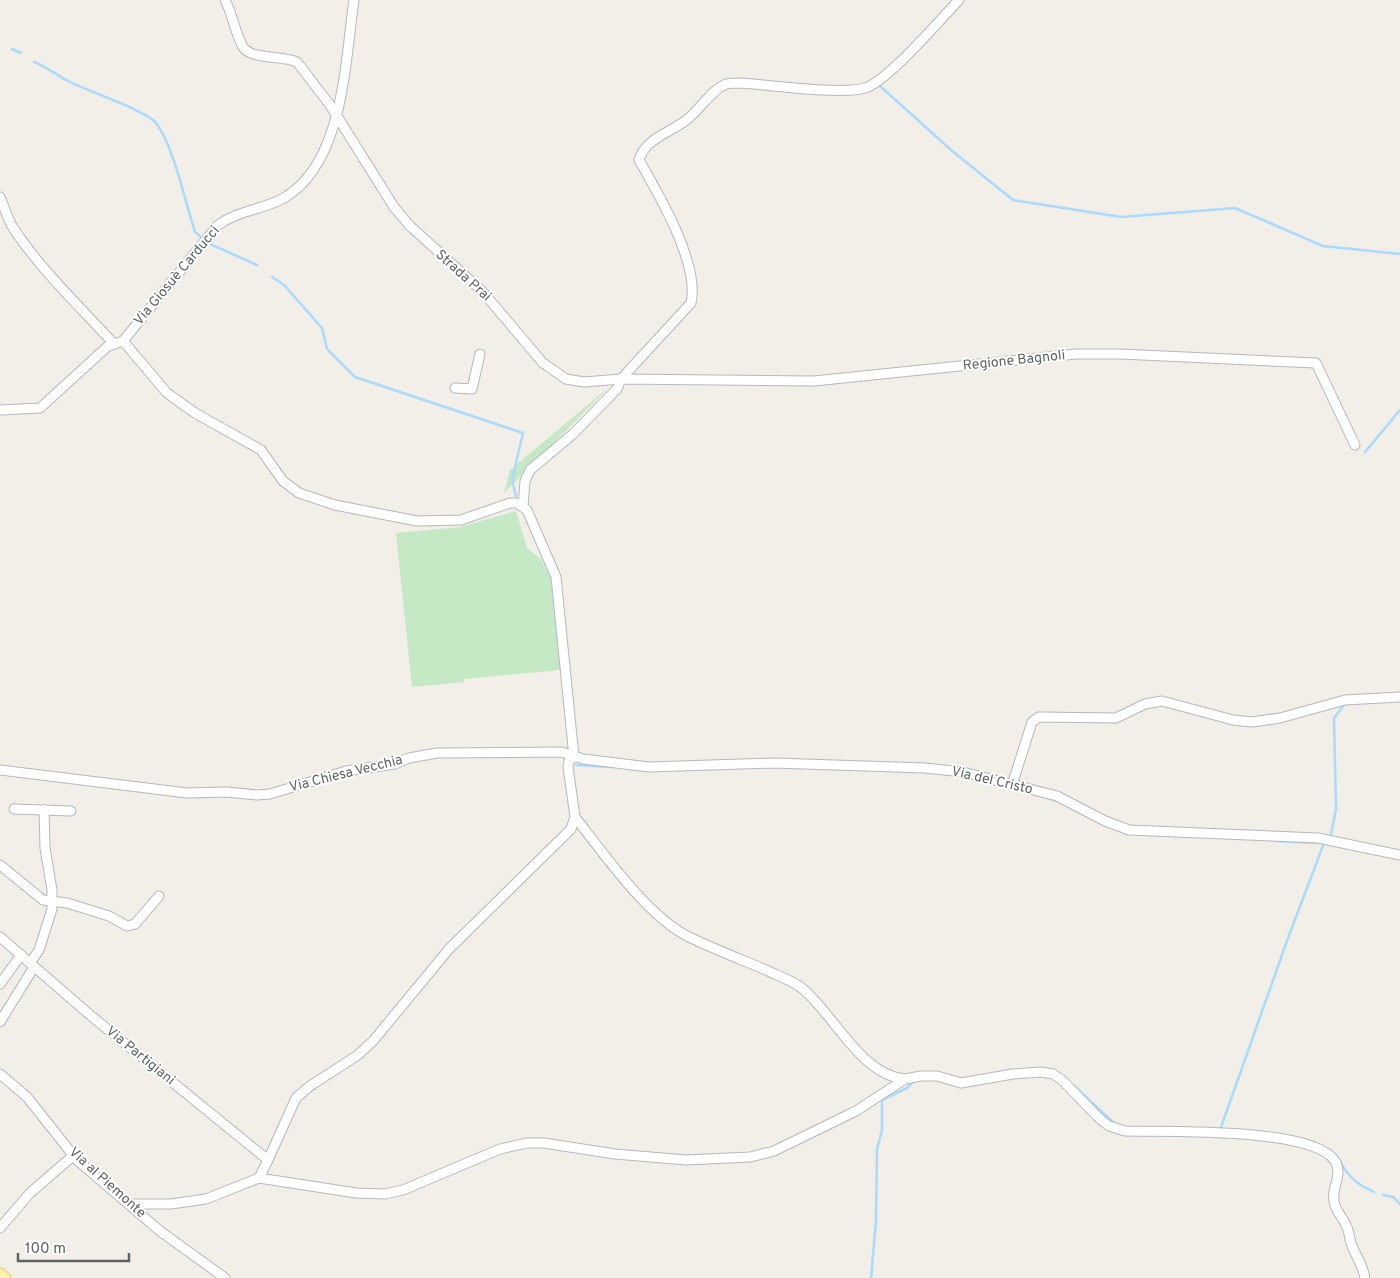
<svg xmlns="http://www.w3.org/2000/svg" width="1400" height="1278" font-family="Overpass,sans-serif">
<rect width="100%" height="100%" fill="#f1efe8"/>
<g fill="#c5e8c5">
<polygon points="610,386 504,493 510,470"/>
<polygon points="516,511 527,548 541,559 551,579 560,670 464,679 464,682 412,687 396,533 460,527"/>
</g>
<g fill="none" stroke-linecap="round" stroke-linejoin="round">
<g stroke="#aadaff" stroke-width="2.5">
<polyline points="12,49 21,53"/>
<path d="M34,62C47,67 58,76 70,82C88,91 147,111 156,123C173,144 186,205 195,232L200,236"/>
<polyline points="880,86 951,150 1013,200 1121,217 1235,208 1323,246 1400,254"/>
<polyline points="210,244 257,265"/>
<polyline points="272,277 284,285 322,328 327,349 355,377 523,433 512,480 516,496"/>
<polyline points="1365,452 1400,410"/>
<polyline points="576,765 612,767"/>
<polyline points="955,775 986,782"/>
<polyline points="1047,798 1059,801"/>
<polyline points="1331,834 1336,809 1334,718 1343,706 1349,703"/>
<polyline points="1277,841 1321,843"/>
<polyline points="1073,1085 1115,1124"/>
<polyline points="1220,1130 1288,938 1324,843"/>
<polyline points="1301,1138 1317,1144"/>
<path d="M1324,1147C1340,1154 1339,1164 1350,1176C1357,1184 1365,1188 1374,1192"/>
<polyline points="1383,1195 1393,1197 1400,1204"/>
<polyline points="871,1278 876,1220 877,1149 882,1130 882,1100 907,1088 913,1082"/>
</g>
<g stroke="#b5b8bc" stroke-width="11">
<g id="minor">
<path d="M225,0C233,15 235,33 243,47C251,60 283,55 297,62L330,105L394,207L410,226L482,291L543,363L566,379L584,382L621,379L814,381L1076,354H1120L1316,363L1355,445"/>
<path d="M0,197C4,206 7,217 12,226C38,267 81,308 114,344"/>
<polyline points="123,341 167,393 195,413 261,450 283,481 299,493 335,505 417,521 461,520 510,503 517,503 527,510 556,577 574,757 569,761 568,767 575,817 571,829 449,949 373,1041 358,1055 310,1086 296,1098 268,1160"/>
<polyline points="455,388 472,389 480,354"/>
<path d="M0,410L40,408L108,346L123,341L218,225C239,210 262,210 284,198C344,163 345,61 354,0"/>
<path d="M523,506L525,481L530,470L573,434L617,389L621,379L691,303C700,264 659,195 639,160C646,136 675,132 691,116C702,106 712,90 726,84C730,83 737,83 742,83C768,85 847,96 868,87C893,75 938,22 959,0"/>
<polyline points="0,770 187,793 227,792 257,795 270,794 346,771 395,764 409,758 437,753 562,752 583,759 649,767 774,763 925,768 963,772 1057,796 1105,821 1129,830 1318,838 1400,855"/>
<polyline points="1012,785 1032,722 1039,717 1116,718 1145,704 1162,701 1233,720 1252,722 1280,718 1345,700 1400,697"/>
<polyline points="14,809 71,811"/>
<path d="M575,817C604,854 647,916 689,937C714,949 740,959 766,970C778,976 792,980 803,989C835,1016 861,1075 905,1079"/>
<polyline points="0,865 43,900 67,903 109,916 127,926 135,924 159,896"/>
<polyline points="0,937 90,1015 268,1160 259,1178"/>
<polyline points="30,963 39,950 52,909 52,890 45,848 44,810"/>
<polyline points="0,984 21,955"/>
<polyline points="0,1022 34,967"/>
<polyline points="0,1074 27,1097 77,1160 160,1231 225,1278"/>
<path d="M130,1204H171L206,1199L259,1178L356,1193L385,1194L403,1190L500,1149L527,1143H544L615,1154L686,1160L750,1157L774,1151L856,1111L905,1079L921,1076H937L961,1083L1013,1074L1041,1072L1053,1074L1062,1080L1100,1119L1109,1126L1125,1131C1165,1132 1313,1127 1335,1161C1344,1176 1329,1190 1335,1205C1337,1212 1343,1218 1346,1225C1349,1230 1349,1237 1351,1243C1355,1255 1363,1265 1365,1278"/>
<polyline points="0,1228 30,1193 74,1155"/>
</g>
</g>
<g stroke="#f2c960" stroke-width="13">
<polyline id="major" points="0,1274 5,1278"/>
</g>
<use href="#minor" stroke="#fff" stroke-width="9"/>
<use href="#major" stroke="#fff2af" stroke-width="11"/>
</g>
<g text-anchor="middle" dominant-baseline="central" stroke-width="4" stroke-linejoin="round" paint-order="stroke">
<g font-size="14" fill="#5f6368" stroke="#fff">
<text transform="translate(177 276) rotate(-50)">Via Giosuè Carducci</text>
<text transform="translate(463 276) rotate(42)">Strada Prai</text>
<text transform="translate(1014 361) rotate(-6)">Regione Bagnoli</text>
<text transform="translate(346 774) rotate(-14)">Via Chiesa Vecchia</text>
<text transform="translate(992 781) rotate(13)">Via del Cristo</text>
<text transform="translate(140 1056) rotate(39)">Via Partigiani</text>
<text transform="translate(107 1183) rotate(42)">Via al Piemonte</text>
</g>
</g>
<path d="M18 1253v8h111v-8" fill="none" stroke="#5f6368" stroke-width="2.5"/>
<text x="25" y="1253" font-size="15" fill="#5f6368" stroke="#ffffff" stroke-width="4" paint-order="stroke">100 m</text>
</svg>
